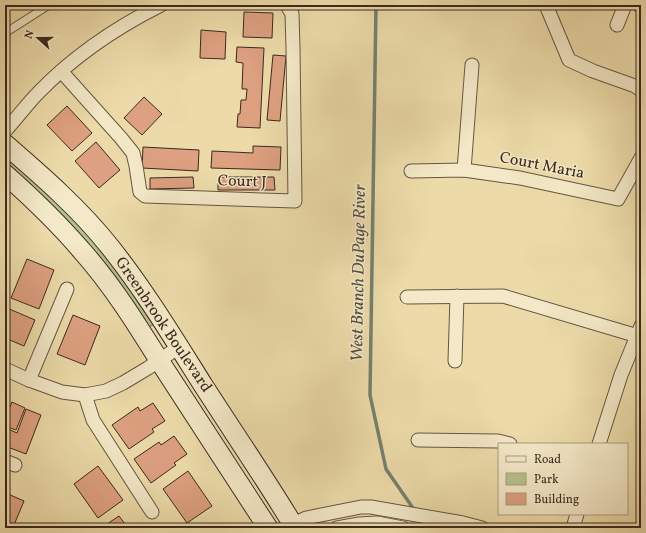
<svg xmlns="http://www.w3.org/2000/svg" width="646" height="533" font-family="Vollkorn,serif">
<rect width="100%" height="100%" fill="#ecdba9"/>
<filter id="stains"><feTurbulence type="fractalNoise" baseFrequency=".005" numOctaves="4"/><feColorMatrix values="0 0 0 0 .2 0 0 0 0 .09 0 0 0 0 .02 0 0 0 .5 -.17"/></filter>
<radialGradient id="worn" r=".72"><stop offset=".6" stop-color="#630" stop-opacity="0"/><stop offset="1" stop-color="#630" stop-opacity=".3"/></radialGradient>
<polygon fill="#b6c18a" stroke="#787654" points="12,160 74,219 113,264 154,324 147,328 7,166"/>
<g fill="none" stroke-linecap="round" stroke-linejoin="round">
<g stroke="#738171" stroke-width="3.5">
<polyline points="376,5 370,395 386,469 415,511"/>
<polyline points="421,520 427,528"/>
</g>
</g>
<g fill="#dda080" stroke="#3a2a1f">
<polygon points="244,12 273,13 272,38 243,37"/>
<polygon points="201,30 226,32 225,59 200,58"/>
<polygon points="237,47 264,48 260,128 237,127 238,114 240,114 241,100 246,100 247,89 242,89 243,63 236,62"/>
<polygon points="273,55 286,56 280,121 267,120"/>
<polygon points="144,97 162,114 142,135 124,118"/>
<polygon points="67,106 92,133 72,151 47,125"/>
<polygon points="96,142 120,170 99,188 75,161"/>
<polygon points="253,146 281,147 280,170 211,168 212,151 253,153"/>
<polygon points="143,147 199,150 198,171 142,168"/>
<polygon points="193,177 194,188 150,189 150,178"/>
<polygon points="218,177 274,177 275,190 218,190"/>
<polygon points="27,259 54,270 39,309 11,298"/>
<polygon points="7,308 35,320 24,346 5,338 5,311 6,312"/>
<polygon points="73,315 100,326 85,365 57,354"/>
<polygon points="12,402 25,408 16,430 5,426 5,419"/>
<polygon points="153,403 165,421 152,429 154,432 129,449 112,425 138,407 140,411"/>
<polygon points="26,409 41,415 26,454 5,446 5,437 8,429 17,433"/>
<polygon points="174,436 187,454 174,463 176,465 151,483 134,459 159,442 161,445"/>
<polygon points="98,466 123,500 98,518 74,484"/>
<polygon points="188,471 212,506 187,523 163,489"/>
<polygon points="5,486 10,488 8,494 24,501 14,525 5,521"/>
<polygon points="119,516 128,528 101,528"/>
</g>
<g fill="none" stroke-linecap="round" stroke-linejoin="round">
<g stroke="#665642" stroke-width="9">
<polyline id="lane" points="5,33 49,5"/>
</g>
<g stroke="#665642" stroke-width="15">
<g id="street">
<polyline points="546,5 569,60 593,71 635,86 641,90"/>
<polyline points="639,5 641,6"/>
<polyline points="617,25 625,5"/>
<polyline points="61,71 121,138 133,153 136,166 140,192 145,196 295,201 293,48 292,14 287,5"/>
<path d="M5,131C17,118 27,104 39,92C74,56 117,27 161,5"/>
<polyline points="464,170 472,65"/>
<polyline points="411,171 464,170 520,178 618,199 641,158"/>
<polyline points="407,297 503,296 641,337"/>
<polyline points="455,361 457,296"/>
<polyline points="5,369 29,380 62,392 85,395 106,391 123,383 148,368 179,347"/>
<polyline points="29,380 67,289"/>
<polyline points="85,395 93,420 152,512"/>
<polyline points="418,440 498,441 510,444"/>
<polyline points="599,444 621,375 641,326"/>
<polyline points="5,461 15,465"/>
<polyline points="285,528 306,518 361,507 371,507 463,523 482,528"/>
<polyline points="337,528 359,524 377,523 403,528"/>
<polyline points="573,528 577,514"/>
</g>
</g>
<g stroke="#3a2a1f" stroke-width="21">
<g id="secondary">
<path d="M5,144C42,176 80,209 110,247C145,291 174,339 203,385C234,433 266,480 295,528"/>
<path d="M5,174C32,198 59,224 82,251C114,287 139,328 164,368C199,421 233,475 268,528"/>
</g>
</g>
<use href="#lane" stroke="#f3e8c7" stroke-width="7"/>
<use href="#street" stroke="#f3e8c7" stroke-width="13"/>
<use href="#secondary" stroke="#f3e8c7" stroke-width="19"/>
</g>
<g text-anchor="middle" dominant-baseline="central" stroke-width="3" stroke-linejoin="round" paint-order="stroke">
<g font-size="16" fill="#3a2a1f" stroke="#f3e8c7">
<text transform="translate(542 166) rotate(11)">Court Maria</text>
<text transform="translate(242 182) rotate(2)">Court J</text>
<text transform="translate(163 325) rotate(56)">Greenbrook Boulevard</text>
</g>
<g font-size="17" font-style="italic" fill="#524e41" stroke="#f3e8c7">
<text transform="translate(359 273) rotate(-89)">West Branch DuPage River</text>
</g>
</g>
<rect width="646" height="533" fill="none" stroke="#ecdba9" stroke-width="20"/>
<rect x="6" y="6" width="634" height="521" fill="none" stroke="#3a2a1f" stroke-width="2"/>
<rect x="10" y="10" width="626" height="513" fill="none" stroke="#3a2a1f"/>
<rect x="498" y="443" width="130" height="72" fill="#f3e8c7" stroke="#a99c84"/>
<rect x="506" y="456" width="20" height="6" fill="#f3e8c7" stroke="#a99c84"/>
<text x="534" y="463" font-size="12" fill="#3a2a1f">Road</text>
<rect x="506" y="473" width="20" height="12" fill="#b6c18a" stroke="#a99c84"/>
<text x="534" y="483" font-size="12" fill="#3a2a1f">Park</text>
<rect x="506" y="493" width="20" height="12" fill="#dda080" stroke="#a99c84"/>
<text x="534" y="503" font-size="12" fill="#3a2a1f">Building</text>
<g transform="translate(38 38) rotate(291)" stroke="#f3e8c7" stroke-width="3" paint-order="stroke">
<path d="M0-3L7 15L0 10L-7 15Z" fill="#3a2a1f"/>
<text y="-6" font-size="11" font-weight="bold" text-anchor="middle" fill="#3a2a1f">N</text>
</g>
<rect width="100%" height="100%" filter="url(#stains)"/>
<rect width="100%" height="100%" fill="url(#worn)"/>
</svg>
